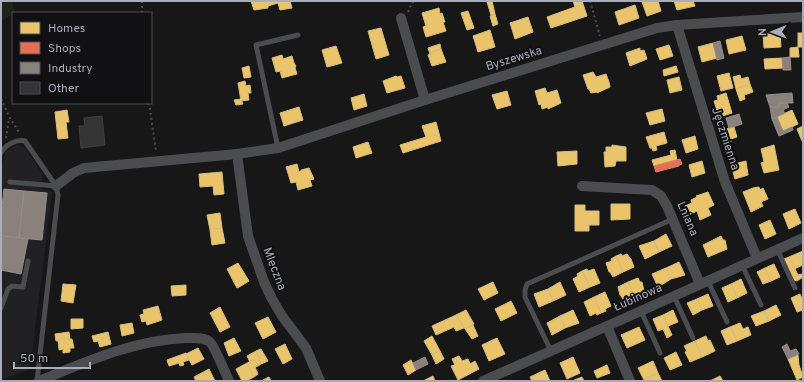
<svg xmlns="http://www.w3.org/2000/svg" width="804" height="382" font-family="Overpass,sans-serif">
<rect width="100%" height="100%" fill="#171717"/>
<polygon fill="#212123" points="17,145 24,147 43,174 42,189 51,191 52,193 30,369 1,380 1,166 6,151"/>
<polygon fill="#1d241e" points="1,1 12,1 15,13 1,21"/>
<g fill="#e9c46a" stroke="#d6bd81">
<polygon points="251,1 290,1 292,8 280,10 278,3 268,6 268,8 254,10"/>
<polygon points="492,1 495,14 491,15 487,2"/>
<polygon points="573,1 582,1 583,4 575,7"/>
<polygon points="658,1 661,11 647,16 642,2"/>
<polygon points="674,1 693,1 695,6 677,10"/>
<polygon points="583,4 587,16 551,28 547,17"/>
<polygon points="635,5 639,18 619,25 615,12"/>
<polygon points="439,8 440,14 442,13 445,22 443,22 446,31 426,37 423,27 426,26 422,13"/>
<polygon points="468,11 474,28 467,30 461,13"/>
<polygon points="495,14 498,24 493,26 490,16"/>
<polygon points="528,17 533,32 515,39 510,23"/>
<polygon points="381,28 389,55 376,59 368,31"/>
<polygon points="490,30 495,47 478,52 473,36"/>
<polygon points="780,33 781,47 764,48 763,34"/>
<rect x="798" y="33" width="5" height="14"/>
<polygon points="742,36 746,50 729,54 726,40"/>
<polygon points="713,43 717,58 702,62 698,47"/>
<polygon points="440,44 441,49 431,52 430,54 428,48"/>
<polygon points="669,45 673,56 660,60 656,49"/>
<polygon points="336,46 342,63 327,67 322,50"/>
<polygon points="798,47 799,57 790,57 790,48"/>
<polygon points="640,48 640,51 644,50 647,59 630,66 626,53"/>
<polygon points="441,49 446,62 432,66 428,55 431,54 431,52"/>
<polygon points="282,55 283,59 292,56 294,63 296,66 295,68 297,74 282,78 280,71 276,72 272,58"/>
<polygon points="782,58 783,68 765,69 764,59"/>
<polygon points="249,66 251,77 244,78 242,68"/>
<polygon points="676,66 678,72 664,76 663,70"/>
<polygon points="593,72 596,77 606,74 609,82 610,87 597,93 597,92 591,93 589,89 588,89 583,75"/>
<polygon points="729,73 733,88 721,91 717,76"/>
<polygon points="740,75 741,79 748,77 750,84 736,89 733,77"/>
<polygon points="396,76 397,77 401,76 405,88 387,93 383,81"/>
<polygon points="679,77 682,90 670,93 667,80"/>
<polygon points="245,81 246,86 250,85 251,93 248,93 249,100 241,101 238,83"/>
<polygon points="750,84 753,92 744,95 745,99 740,101 736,89"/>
<polygon points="545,88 547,93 557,90 561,103 548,109 548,107 542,109 541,104 539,105 535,91"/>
<polygon points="507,91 511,105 497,109 492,95"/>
<polygon points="726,93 732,113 719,117 714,101 718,100 717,96"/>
<polygon points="364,94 367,106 354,110 351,98"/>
<polygon points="241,99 243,104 236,105 234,100"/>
<polygon points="299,107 303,120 284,126 280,113"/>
<polygon points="662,109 665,121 650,125 646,113"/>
<polygon points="67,110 69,122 66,122 68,138 58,139 55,112"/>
<polygon points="792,110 798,124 783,131 777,117"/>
<polygon points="436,122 441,141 403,153 400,145 426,137 422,126"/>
<polygon points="803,126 803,141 802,141 797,129"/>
<polygon points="734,127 737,137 725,141 721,130"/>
<polygon points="664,132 667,143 656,146 657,150 653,151 652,148 650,148 646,137"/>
<polygon points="695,136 698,149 686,153 682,140"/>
<polygon points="368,142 372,153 356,158 353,147"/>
<polygon points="612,145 626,147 626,161 616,161 615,166 605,167 604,152 606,152 606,147 612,147"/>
<polygon points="774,145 779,170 764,173 761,163 764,162 761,149"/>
<polygon points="675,150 677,160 654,166 652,160 671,155 670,151"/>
<polygon points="577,151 577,164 558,166 557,152"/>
<polygon points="702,161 705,173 692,177 689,165"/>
<polygon points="746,161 748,175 735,179 733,172 736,171 734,164"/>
<polygon points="297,164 299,172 301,171 301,170 309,168 314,179 310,180 312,186 298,190 296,182 291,183 286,167"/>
<polygon points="222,172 224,194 214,195 213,186 200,187 199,174"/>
<polygon points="759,187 760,190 763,188 768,199 761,202 763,206 751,212 743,192 753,188"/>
<polygon points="708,192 714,205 708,208 711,215 700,220 697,211 689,215 685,206 692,203 691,200 697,197 696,196"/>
<polygon points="611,204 630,204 630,219 611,220"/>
<polygon points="575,205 585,205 585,211 599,211 599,225 589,225 589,231 575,231"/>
<polygon points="795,209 801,223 789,229 783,214"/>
<polygon points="220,213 222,228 210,230 207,215"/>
<polygon points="770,220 776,234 765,239 759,225"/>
<polygon points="222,228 225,243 212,245 210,230"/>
<polygon points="666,234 672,246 659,252 654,241"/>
<polygon points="721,236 723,240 725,240 727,249 708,257 703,245"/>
<polygon points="654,241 659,252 645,259 639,246"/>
<polygon points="803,251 803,265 794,269 789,257"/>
<polygon points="621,254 622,256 627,254 630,258 631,259 634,267 623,272 616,256"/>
<polygon points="616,256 623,272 613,277 610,272 609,272 606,263 612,261 611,259"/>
<polygon points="789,257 798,275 802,274 803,277 797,281 794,280 784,259"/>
<polygon points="679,262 685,275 671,279 666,268"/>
<polygon points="238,263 249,281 241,286 237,288 227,269"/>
<polygon points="774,264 780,277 771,281 765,268"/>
<polygon points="666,268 671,279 658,287 652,274"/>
<polygon points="765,268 771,281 763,284 757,272"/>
<polygon points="587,269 588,271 594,269 600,283 590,287 582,271"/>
<polygon points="582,271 590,287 579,292 573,279 578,276 577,274"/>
<polygon points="638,278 640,282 642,282 644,291 638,293 639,295 635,297 628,282"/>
<polygon points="741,279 747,293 737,298 731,284"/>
<polygon points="493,282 498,293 484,300 478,289"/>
<polygon points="560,282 566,295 553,301 548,289"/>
<polygon points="628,282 635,297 630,299 630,297 624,300 620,295 618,287"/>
<polygon points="63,284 76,285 73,303 61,301"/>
<polygon points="731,284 737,298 728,302 722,288"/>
<polygon points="186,285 186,295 172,296 171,286"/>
<polygon points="548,289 553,301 539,307 534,294"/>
<polygon points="605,292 611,306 605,309 606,311 601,313 594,297"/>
<polygon points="708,294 713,306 702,310 697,299"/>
<polygon points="800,294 803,301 803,310 797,312 791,298"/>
<polygon points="594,297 601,313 597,315 596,313 590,316 584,302"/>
<polygon points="697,299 702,310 693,315 687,303"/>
<polygon points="511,301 517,313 501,321 495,309"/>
<polygon points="776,305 781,315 769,321 764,311"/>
<polygon points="158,306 162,320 147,325 146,321 142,322 140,315 144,314 143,310"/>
<polygon points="220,307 230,327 220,332 210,313"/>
<polygon points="466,310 474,324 465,329 456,315"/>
<polygon points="573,310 579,323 565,328 560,316"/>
<polygon points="673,310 678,322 668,326 663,315"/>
<polygon points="764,311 769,321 756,326 751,316"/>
<polygon points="456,315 464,328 456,331 454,327 436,335 432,326"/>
<polygon points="663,315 672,335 667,338 663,329 658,331 653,319"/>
<polygon points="560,316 565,328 552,335 547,323"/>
<polygon points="268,317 276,332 263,339 255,323"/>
<polygon points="71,319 83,319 83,328 71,329"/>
<polygon points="132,323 134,333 122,336 120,325"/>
<polygon points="740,323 743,329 748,327 751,335 737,341 730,327"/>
<polygon points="473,325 478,336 472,339 465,329"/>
<polygon points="639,327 645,340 627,348 621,335"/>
<polygon points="730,327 737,341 727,345 721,331"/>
<polygon points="69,332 70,339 56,341 55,334"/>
<polygon points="108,332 111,344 100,347 98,341 94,342 92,336"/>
<polygon points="432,336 440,351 432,355 424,341"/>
<polygon points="706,336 708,341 710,340 715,351 702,357 695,341"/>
<polygon points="234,338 241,351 229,356 224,343"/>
<polygon points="497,338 505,354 489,361 482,345"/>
<polygon points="72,339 74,348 70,348 70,352 63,353 63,349 59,350 58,340"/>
<polygon points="695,341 702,357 690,362 685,352 687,351 684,346"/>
<polygon points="285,344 292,359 283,364 275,349"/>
<polygon points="198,348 204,359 192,365 186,354"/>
<polygon points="261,349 268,361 261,364 256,351"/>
<polygon points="256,351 261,364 258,366 255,360 250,362 247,356"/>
<polygon points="440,351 444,359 436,364 432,355"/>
<polygon points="676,352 682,365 670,370 664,358"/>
<polygon points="186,353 189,360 183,362 184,365 180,366 179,363 169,366 167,360"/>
<polygon points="798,355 799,365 803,377 797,380 788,359"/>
<polygon points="459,356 462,361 468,359 470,364 475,361 479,369 458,380 451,366 455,365 452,359"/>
<polygon points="573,357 580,373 567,379 560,363"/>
<polygon points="255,360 258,366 255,367 258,374 254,377 247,363"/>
<polygon points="411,360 416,370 408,375 403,365"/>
<polygon points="653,361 658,373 644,380 638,368"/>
<polygon points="247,363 254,377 246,381 242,381 236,369"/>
<polygon points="607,365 610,373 597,378 594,371"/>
<polygon points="209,369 215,381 196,381 194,377"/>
<polygon points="545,370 550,381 532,381 530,377"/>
<polygon points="658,373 662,381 644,381 644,380"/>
<polygon points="433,376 435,381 423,381"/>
<polygon points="720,376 723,381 708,381 712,380"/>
<polygon points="269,377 271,381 264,381 263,380"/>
<polygon points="582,377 584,381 572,381"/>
</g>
<polygon fill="#e76f51" stroke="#d48270" points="680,159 682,164 679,165 679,166 656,172 654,166"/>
<g fill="#8a817c" stroke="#938e8e">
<polygon points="720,41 724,58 717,60 713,43"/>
<polygon points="790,57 791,70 783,70 782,58"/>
<polygon points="792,93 793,103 779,103 779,107 770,107 766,95"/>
<polygon points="779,103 787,103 789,107 783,110 785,113 772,119 770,107 779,107"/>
<polygon points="739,114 742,124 729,128 726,118"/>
<polygon points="777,117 783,131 792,127 793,130 779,136 772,119"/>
<polygon points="4,189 24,191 19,238 1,236 1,216"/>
<polygon points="24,191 47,193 42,240 19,238"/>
<polygon points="3,236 28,239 21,274 1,270 1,247"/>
<polygon points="787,344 790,351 796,349 799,354 788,359 782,347"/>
<polygon points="425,357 428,364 416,370 413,363"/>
</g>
<polygon fill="#353536" stroke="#3f4043" points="102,116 105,145 81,148 79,126 85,126 84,118"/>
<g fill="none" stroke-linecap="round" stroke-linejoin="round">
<g stroke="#4d4e52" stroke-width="2" stroke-dasharray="2 3" stroke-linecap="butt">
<polyline points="142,1 142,13"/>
<polyline points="590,1 600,36"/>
<polyline points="408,12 412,3 415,1"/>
<polyline points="1,99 10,118 20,134"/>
<polyline points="149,103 156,151"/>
<polyline points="6,138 9,119"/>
</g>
<g stroke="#4b4c50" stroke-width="5">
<polyline points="278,148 256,45 298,35"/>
<path d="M1,153C5,145 16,139 25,141L56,186L58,195L37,381"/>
<polyline points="10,182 56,186"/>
<polyline points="777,249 795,288"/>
<polyline points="742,265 761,305"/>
<polyline points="708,281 727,322"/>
<polyline points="674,296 693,338"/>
<polyline points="1,308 8,289 12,286 23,287 28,261"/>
<polyline points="641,311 660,353"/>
<polyline points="551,351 525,297 525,290 527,284 673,219"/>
</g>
<g stroke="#4b4c50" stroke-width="10">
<polyline points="401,18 425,100"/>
<polyline points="677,25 725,182 757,258"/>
<polyline points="237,154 248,236 264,282 272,299 282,316 306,348 320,381"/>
<polyline points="56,186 73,173 84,168 237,154 278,148 425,100 657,28 677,25 803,17"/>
<polyline points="582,186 652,190 661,196 667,206 700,284"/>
<polyline points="607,326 630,381"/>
<path d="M39,381C86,362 134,340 186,338C193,338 204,337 210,342C214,346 226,374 229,381"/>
<polyline points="483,381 641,311 803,238"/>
</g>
</g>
<g text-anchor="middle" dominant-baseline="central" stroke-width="4" stroke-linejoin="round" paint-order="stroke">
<g font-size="12" fill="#a8adb8" stroke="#111113">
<text transform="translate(514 59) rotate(-17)">Byszewska</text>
<text transform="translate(725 139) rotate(72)">Jęczmienna</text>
<text transform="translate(687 219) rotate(66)">Lniana</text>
<text transform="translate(274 269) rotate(69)">Mleczna</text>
<text transform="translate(638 298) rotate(-24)">Łubinowa</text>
</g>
</g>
<rect width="804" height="382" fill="none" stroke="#a8adb8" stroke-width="4"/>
<rect x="12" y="12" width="140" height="92" fill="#111113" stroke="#4d4f55"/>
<rect x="20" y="22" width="20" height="12" fill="#e9c46a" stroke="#4d4f55"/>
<text x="48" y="32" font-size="12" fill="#a8adb8">Homes</text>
<rect x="20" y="42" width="20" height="12" fill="#e76f51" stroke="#4d4f55"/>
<text x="48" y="52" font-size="12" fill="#a8adb8">Shops</text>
<rect x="20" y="62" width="20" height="12" fill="#8a817c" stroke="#4d4f55"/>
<text x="48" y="72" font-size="12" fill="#a8adb8">Industry</text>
<rect x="20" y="82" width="20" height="12" fill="#353536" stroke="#4d4f55"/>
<text x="48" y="92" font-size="12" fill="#a8adb8">Other</text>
<g transform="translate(772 32) rotate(269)" stroke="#111113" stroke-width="3" paint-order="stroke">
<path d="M0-3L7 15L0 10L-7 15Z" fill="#a8adb8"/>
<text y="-6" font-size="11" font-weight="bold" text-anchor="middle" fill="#a8adb8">N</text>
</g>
<path d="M14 362v6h76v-6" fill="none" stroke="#a8adb8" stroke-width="2"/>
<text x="20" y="362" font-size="12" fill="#a8adb8" stroke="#111113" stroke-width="3" paint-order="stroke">50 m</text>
</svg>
